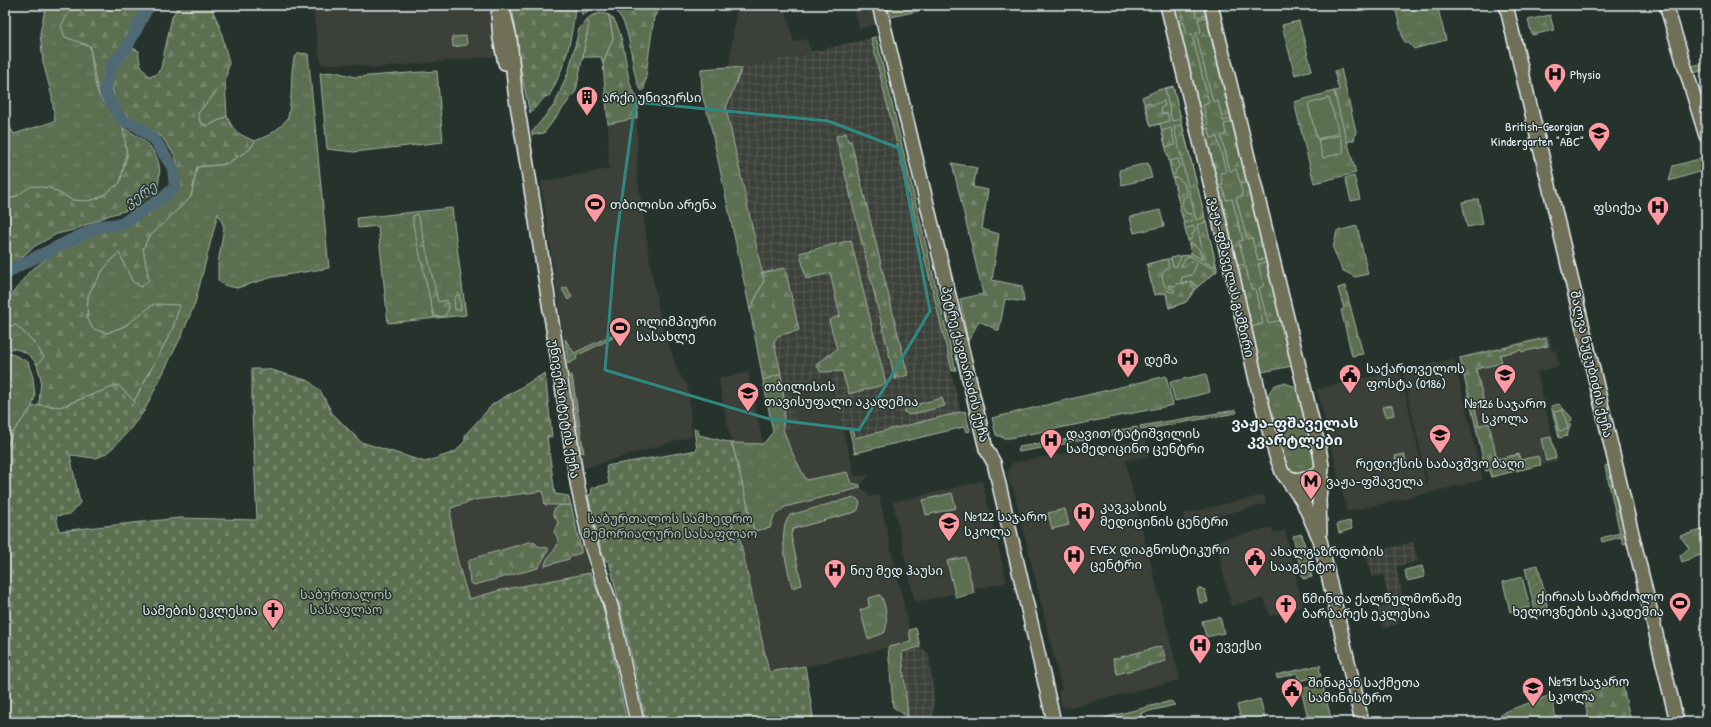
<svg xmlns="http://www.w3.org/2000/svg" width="1711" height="727" font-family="'Patrick Hand','Noto Sans Georgian',sans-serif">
<defs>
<pattern id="industrial-grid" width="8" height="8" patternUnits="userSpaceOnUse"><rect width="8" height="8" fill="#3a4038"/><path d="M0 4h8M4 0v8" fill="none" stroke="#565c56"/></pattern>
<pattern id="grass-tufts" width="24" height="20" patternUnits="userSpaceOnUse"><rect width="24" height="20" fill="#5c6f51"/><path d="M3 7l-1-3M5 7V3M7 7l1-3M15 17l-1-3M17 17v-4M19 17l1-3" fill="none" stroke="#73846b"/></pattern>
<pattern id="forest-firs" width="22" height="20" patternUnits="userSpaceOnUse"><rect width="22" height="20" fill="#5c6f51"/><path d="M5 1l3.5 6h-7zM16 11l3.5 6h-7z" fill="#73846b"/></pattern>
<pattern id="cemetery-stones" width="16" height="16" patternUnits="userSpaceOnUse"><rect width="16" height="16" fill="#5c6f51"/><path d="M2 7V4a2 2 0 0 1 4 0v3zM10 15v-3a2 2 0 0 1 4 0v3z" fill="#73846b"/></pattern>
<pattern id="garden-furrows" width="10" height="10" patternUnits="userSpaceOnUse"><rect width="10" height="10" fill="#5c6f51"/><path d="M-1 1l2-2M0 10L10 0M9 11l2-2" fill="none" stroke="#73846b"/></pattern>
</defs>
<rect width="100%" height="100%" fill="#26332d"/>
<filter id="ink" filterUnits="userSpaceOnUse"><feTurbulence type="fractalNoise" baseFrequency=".025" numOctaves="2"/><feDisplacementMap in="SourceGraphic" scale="8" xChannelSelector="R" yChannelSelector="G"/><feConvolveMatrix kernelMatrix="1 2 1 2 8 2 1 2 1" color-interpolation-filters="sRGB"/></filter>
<g filter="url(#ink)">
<g fill="#3a4038">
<polygon points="312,5 490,5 496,56 375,68 352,64 321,64"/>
<polygon points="762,5 774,5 785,8 794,42 807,39 811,52 742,68 729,67 736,11"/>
<polygon points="854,5 872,5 875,22 873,25 859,29"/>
<polygon points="637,118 637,174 651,268 661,322 669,346 679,373 688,387 692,436 582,469 541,182 609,169 608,124"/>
<polygon points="1549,335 1552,351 1556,350 1559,366 1537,372 1558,461 1490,478 1488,471 1485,472 1458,357"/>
<polygon points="1454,359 1483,480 1347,512 1317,389 1400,370 1426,484 1428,483 1402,370"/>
<polygon points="748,372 763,444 732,443 723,404 719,379"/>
<polygon points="830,376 841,423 855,476 870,475 860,485 851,483 847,472 806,480 790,448 783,429 797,426 791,402 795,383"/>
<polygon points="1145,439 1148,456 1125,461 1180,680 1066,708 1062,706 1058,691 1062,690 1013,487 1010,487 1007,473 1012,463"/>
<polygon points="982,481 1007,582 973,590 974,593 956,598 954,594 915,602 893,502"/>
<polygon points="860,488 867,492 869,497 879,495 912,642 813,665 770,673 739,535 770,528 774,516 785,507"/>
<polygon points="543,491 545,505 571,505 590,573 501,590 469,599 450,522 451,508 475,500"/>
<polygon points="1264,495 1266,504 1185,524 1183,514"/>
<polygon points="1272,527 1273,533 1285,531 1303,606 1287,612 1270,616 1264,598 1231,606 1216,541"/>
</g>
<g fill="url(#industrial-grid)">
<polygon points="871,38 964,426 855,453 849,429 843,431 830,376 795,383 791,402 798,426 773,432 750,310 764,281 726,108 742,68"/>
<polygon points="1413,542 1418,561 1396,567 1406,607 1405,611 1396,614 1399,624 1383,628 1378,608 1390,605 1383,575 1372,577 1366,554"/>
<polygon points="920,647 929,654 934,700 933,720 926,722 908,717 902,652"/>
<polygon points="1029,716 1042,717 1046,722 1003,722"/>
</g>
<g fill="url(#grass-tufts)" stroke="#a2b0a4">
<path d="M46,5H73L69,13L81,44L90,46C92,60 93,85 100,97C105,105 112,111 118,118C132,137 125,162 120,183C106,194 91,206 72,200C64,198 57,192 50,188L10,198L5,203V118L14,134L55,121L52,97L43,62L40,33Z"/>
<polygon points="888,5 926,5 927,9 891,17"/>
<polygon points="1173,5 1203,5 1292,366 1262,372"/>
<polygon points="1402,5 1419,5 1421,7 1437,5 1446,40 1414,49 1409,43 1406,43 1403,39 1395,7"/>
<path d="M602,13L609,15L613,38L603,64L601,57H583C584,48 590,26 587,19L593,15Z"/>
<polygon points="466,36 467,45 453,47 452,37"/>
<polygon points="876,37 956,370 952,371 871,38"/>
<polygon points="299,53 308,54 329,268 273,277 237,288 223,285 218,280 218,264 224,227 218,213 195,303 182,335 144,411 134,401 172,330 154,304 125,326 107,333 93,329 87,318 88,295 103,270 119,252 148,280 143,249 148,238 191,197 197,167 226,164 250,149 255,141 269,135 281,126 288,118 291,97 292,71 294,58"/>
<polygon points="729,67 742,68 726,108 764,281 750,310 709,118 702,95 701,69"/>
<polygon points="437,71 443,142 354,152 327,149 320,73 336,72 355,77"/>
<polygon points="225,82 227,116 208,126 200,122 198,113"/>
<polygon points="1173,86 1217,268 1217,271 1197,287 1186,302 1169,308 1166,293 1154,295 1147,264 1180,256 1190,255 1191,253 1160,124 1151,126 1142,97 1158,90"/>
<polygon points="1334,91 1356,173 1314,183 1294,102"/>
<polygon points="1703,158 1706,170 1669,181 1673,166"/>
<polygon points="452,208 466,315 388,323 378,226 358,228 357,218"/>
<polygon points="1357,226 1368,274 1355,277 1342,270 1333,248 1337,231"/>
<polygon points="567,287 572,297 568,300 562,289"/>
<path d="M16,325L32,340L44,357L37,365C30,352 19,349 5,347V327Z"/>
<polygon points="612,335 613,338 576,356 577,359 568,364 565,339 574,353"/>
<polygon points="10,353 28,362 33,378 35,396 32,407 13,432 5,452 5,354"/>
<polygon points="570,374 572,375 584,453 581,452"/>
<polygon points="781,374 785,406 783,429 790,448 806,480 847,472 851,483 860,485 860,488 785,507 774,516 770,528 754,531 732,443 763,444 773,432 763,380"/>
<polygon points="1166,376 1173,405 1010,438 1004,438 996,435 992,418"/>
<path d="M1285,383L1293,386L1298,391L1315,460C1314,479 1291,476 1284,463L1268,401C1268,390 1274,383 1285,383Z"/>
<polygon points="942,398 945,406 909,415 904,412 906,407"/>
<polygon points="1559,404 1572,418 1567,436 1559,438 1551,406"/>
<polygon points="1392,405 1394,415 1385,417 1382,407"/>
<polygon points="1236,410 1237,412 1236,413 1141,430 1140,426"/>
<polygon points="965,411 970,431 966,432 964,427 855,453 849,429 852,429 855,438"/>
<polygon points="1137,427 1138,431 1071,442 1071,438"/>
<polygon points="1069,439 1069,443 1019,452 1017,450 1019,447"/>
<polygon points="1404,454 1407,465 1397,467 1395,456"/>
<polygon points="1314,481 1316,520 1298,484"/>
<path d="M856,498L860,502L858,510L855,512L793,529L791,535L802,585L792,588C788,568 776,533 790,515L847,499Z"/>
<polygon points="1350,521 1352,529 1339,533 1337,524"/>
<polygon points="1706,529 1706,553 1682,562 1680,556 1689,548 1680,536"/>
<polygon points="1302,534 1312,577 1303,579 1293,536"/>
<polygon points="1199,588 1205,590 1208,602 1200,603 1197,590"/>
<path d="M880,595C886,601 889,627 884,633L868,639L860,610L869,607L868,598Z"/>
<polygon points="916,628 920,647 902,652 908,717 893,707 888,647 911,642 909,630"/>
<polygon points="1320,665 1321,667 1319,668 1321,676 1299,681 1297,673 1277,678 1276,675"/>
<polygon points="1322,683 1332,722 1309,722 1301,689"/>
<polygon points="1551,695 1557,722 1496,722 1499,717 1504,712"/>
<polygon points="1171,701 1175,705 1141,713 1143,722 1141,722 1139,716 1112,722 1088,722"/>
</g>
<g fill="url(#forest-firs)" stroke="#a2b0a4">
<polygon points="73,5 146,5 122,46 106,69 99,96 95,77 90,46 65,37 61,26"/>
<path d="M179,5H210L220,27L229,63L225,82L198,113L200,122L208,126L227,116C233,132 240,135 255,141L250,149L226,164L197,167L191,197L148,238L143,249L149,280L141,287L132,281L119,252L103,270L88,295L87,318L93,329L107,333L125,326L154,304L180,305L172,330L134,401L118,385L60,407L39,405L41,379L37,365L44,357L32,340L16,325L5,327V312L9,298L29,272L54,253L70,244L112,227L122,226L148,212L176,191L178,166L175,156L162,137L124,114L115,103L112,88L115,68L130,47L139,51C138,61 142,69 149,76L156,75L161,68L172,17Z"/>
<path d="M512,5H575C573,37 565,68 549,96L545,97L530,113L522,78Z"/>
<polygon points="581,5 599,5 593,7 583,15 581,13"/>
<path d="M607,5H659L658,12L654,17L644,89L642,91C639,89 638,85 637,81C629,58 632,15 607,5Z"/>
<polygon points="1173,5 1185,5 1181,7 1183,19 1177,21"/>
<polygon points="1194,5 1203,5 1206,15 1197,17"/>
<path d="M609,15C624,25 625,68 631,86C633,91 638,97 638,103C639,107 637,114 637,118L608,124L603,64L613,38Z"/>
<polygon points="1550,15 1554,30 1532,35 1528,20"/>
<polygon points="1206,17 1231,119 1223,121 1218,101 1213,102 1196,33 1201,32 1198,19"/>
<polygon points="587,19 589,24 576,91 544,133 532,135 532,132 555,104 569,70 579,29"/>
<polygon points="1184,22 1187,35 1192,34 1209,103 1203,105 1208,125 1203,127 1178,24"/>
<polygon points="1341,69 1356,131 1354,140 1347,142 1334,91 1339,90 1334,71"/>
<polygon points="1173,87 1181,119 1172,121 1165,89"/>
<polygon points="1164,101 1165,106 1161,108 1162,114 1167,113 1169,121 1151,126 1145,104 1148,102 1153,105"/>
<polygon points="1232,122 1247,180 1240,182 1236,169 1230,171 1221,136 1226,134 1224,124"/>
<polygon points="1182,125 1205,217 1196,220 1174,127"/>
<path d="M123,128C138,135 156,147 159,165C161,172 158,182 158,190L128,210L110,215L73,230L57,234L35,246L5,271V203L32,186L50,188L72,200L88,201L99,198L120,183L127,154Z"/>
<polygon points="1171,128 1175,145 1166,147 1162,131"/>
<polygon points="1209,128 1211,138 1217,137 1226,172 1220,173 1223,185 1217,187 1203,129"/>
<polygon points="846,133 848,141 851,141 908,375 895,379 836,136"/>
<polygon points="1178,159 1180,166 1176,170 1175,174 1172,175 1169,161"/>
<polygon points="952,163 977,168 973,187 988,190 982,229 999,234 992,280 1022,286 1024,302 1005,299 999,331 979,321 968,341 960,299 983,294"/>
<polygon points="1176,177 1184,183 1187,196 1183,199 1182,205 1180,206 1173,178"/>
<polygon points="1247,183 1266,259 1258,260 1252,238 1247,239 1236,198 1243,196 1240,184"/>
<polygon points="1223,188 1226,200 1232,199 1243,240 1239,241 1245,264 1236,266 1218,189"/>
<polygon points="1183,208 1186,213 1191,214 1193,220 1184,223 1180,209"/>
<polygon points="417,214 420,222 438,302 447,300 449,308 445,316 434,317 413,224 413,216"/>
<polygon points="1206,222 1217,268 1205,262 1197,225"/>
<polygon points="1194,226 1195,232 1192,234 1191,240 1188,240 1185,229"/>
<polygon points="851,240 886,384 849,394 842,371 821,372 816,365 837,349 829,320 840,316 830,273 806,279 800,253"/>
<polygon points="1192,243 1199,249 1202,260 1191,253 1189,244"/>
<polygon points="1180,256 1181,257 1176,267 1173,266 1171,258"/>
<polygon points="1190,256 1217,271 1197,287 1191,281 1184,283 1181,282 1182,277 1192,275 1197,264 1191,261 1185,266 1181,266 1186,258"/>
<path d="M1167,259L1169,267C1158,273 1163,283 1168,291L1174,292V289L1169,288L1168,285L1175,286L1180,283L1184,284L1191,283L1195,289L1186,302L1169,308L1166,293L1154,295L1147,264Z"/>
<polygon points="1267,262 1282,320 1268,323 1259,288 1264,286 1258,264"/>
<polygon points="1246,267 1251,289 1255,289 1263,324 1251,327 1237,269"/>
<polygon points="785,268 799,330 778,336 774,342 781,374 763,380 750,310 764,281 762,273"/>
<polygon points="1345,286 1363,354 1352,356 1341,310 1344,309 1338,288"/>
<polygon points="459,293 461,310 455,310 454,298"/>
<polygon points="1546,338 1548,346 1522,352 1521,350 1500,355 1502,363 1476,369 1485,406 1475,408 1479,425 1489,423 1497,459 1519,454 1520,460 1538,456 1541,465 1491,477 1489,470 1486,471 1460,358"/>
<polygon points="1613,464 1630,542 1623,544 1621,537 1602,542 1601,538 1620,533 1605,466"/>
<path d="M560,505H571L581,550V553L569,557V559L545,566C546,552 566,548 554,532L558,522L553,514L554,510Z"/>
<polygon points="529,542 534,542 538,546 548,548 548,551 538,568 474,585 470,583 468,563 471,559"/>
<polygon points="1162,646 1166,661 1117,674 1113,659"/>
<polygon points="1622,683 1631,722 1589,722 1583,692"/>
</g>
<g fill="url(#cemetery-stones)" stroke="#a2b0a4">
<path d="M252,369H268L309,381L321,392L332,413L361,442L425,462L455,452L465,441V435L493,404L545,373L552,437H547L555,494L568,496L571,505H545L543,491L475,500L451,508C449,532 461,575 469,599L501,590L590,573L601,599L627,722H5V452L13,432L32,407L39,405L60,407L118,385L144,411C135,423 110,457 95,458C87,458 78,455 70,455L80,503L70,514L56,516L59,531L180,518L257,520L252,412Z"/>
<polygon points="694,429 698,429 699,435 732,443 754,531 739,535 769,672 805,666 814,722 646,722 629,644 609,561 605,561 599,541 588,495 592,494 591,488 609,484 606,466 697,450"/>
</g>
<g fill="url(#garden-furrows)" stroke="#a2b0a4">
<polygon points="1299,21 1312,70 1295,75 1282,25"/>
<polygon points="1706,63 1706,70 1693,73 1691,66"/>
<polygon points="1065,509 1069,525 1052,529 1048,513"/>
<polygon points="1538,565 1549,613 1536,616 1525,568"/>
</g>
<g fill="#5c6f51" stroke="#a2b0a4">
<polygon points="1329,98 1339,133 1317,139 1308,104"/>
<polygon points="1340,135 1344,152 1323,158 1318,140"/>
<polygon points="1148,163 1152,178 1122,185 1119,170"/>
<polygon points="1354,176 1360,199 1351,201 1345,178"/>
<polygon points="1478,199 1483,224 1467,227 1462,202"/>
<polygon points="1160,210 1164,226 1134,233 1130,217"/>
<polygon points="1206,374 1210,392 1175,401 1170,382"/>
<polygon points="1563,410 1568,429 1559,431 1554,412"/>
<polygon points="1551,437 1556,458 1546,461 1541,439"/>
<polygon points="952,493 956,508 926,515 923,500"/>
<polygon points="965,557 974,593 956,598 947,561"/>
<polygon points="1422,566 1425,577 1407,581 1405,570"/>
<polygon points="1522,577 1530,607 1510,612 1503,582"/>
<polygon points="1220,617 1224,633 1206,637 1202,621"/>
<polygon points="1260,699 1266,722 1242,722 1237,705"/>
</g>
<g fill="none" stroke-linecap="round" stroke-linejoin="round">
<polyline stroke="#506b75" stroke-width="12" points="5,275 16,267 100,226 121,224 164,197 175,187 173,168 155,140 137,126 122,120 105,93 111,65 126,49 149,5"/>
<g stroke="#e8f1f8" stroke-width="16">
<g id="major">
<polyline points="502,5 510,38 515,92 531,189 578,488 590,542 611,606 637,722"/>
<polyline points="879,5 986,449 994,463 1054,722"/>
<polyline points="1167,5 1232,273 1259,393 1276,456 1282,472 1303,502 1320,540 1362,722"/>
<polyline points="1211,5 1320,453 1322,466 1319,500 1320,532"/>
<polyline points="1506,5 1677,722"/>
<polyline points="1666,5 1706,136"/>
<polyline points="498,14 500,39 505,63"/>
<path d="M1283,474C1296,483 1311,481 1322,470"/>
</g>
</g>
<use href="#major" stroke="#706f59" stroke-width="13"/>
</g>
</g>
<path fill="none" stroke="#308883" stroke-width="3" stroke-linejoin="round" d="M635,102L828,121L899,148L930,311L859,430L769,419L605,370L615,249Z"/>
<defs>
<g id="hospital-pin" transform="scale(1.15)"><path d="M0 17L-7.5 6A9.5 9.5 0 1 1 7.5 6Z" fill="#ff9aa2" stroke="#26332d"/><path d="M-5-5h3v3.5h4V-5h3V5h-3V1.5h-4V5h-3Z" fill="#111"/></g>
<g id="building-pin" transform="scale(1.15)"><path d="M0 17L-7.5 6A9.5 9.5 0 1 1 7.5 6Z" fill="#ff9aa2" stroke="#26332d"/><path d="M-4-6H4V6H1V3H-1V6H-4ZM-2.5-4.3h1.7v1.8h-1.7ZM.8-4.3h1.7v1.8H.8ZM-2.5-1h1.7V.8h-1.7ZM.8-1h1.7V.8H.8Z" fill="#111"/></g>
<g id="school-pin" transform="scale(1.15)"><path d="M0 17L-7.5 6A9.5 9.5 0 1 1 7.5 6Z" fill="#ff9aa2" stroke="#26332d"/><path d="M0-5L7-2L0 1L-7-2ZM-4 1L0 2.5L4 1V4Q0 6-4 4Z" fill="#111"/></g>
<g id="stadium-pin" transform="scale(1.15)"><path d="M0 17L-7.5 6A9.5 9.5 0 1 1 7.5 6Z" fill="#ff9aa2" stroke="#26332d"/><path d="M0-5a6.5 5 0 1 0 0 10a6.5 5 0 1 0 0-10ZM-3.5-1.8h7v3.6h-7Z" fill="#111"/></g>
<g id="civic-pin" transform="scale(1.15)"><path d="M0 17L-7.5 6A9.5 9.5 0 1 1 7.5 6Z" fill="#ff9aa2" stroke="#26332d"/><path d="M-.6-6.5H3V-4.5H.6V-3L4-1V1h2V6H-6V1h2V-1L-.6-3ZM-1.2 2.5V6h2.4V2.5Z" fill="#111"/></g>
<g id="university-pin" transform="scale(1.15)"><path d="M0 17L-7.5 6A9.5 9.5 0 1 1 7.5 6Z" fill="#ff9aa2" stroke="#26332d"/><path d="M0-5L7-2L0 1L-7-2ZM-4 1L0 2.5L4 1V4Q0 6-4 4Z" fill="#111"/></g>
<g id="metro-pin" transform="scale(1.15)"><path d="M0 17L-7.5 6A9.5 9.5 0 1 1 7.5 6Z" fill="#ff9aa2" stroke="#26332d"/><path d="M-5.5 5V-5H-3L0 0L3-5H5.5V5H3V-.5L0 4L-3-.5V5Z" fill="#111"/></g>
<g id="church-pin" transform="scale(1.15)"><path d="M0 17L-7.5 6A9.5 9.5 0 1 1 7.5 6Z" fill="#ff9aa2" stroke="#26332d"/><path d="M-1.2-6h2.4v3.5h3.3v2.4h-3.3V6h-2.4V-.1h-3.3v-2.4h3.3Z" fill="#111"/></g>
</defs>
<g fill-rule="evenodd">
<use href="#hospital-pin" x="1555" y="74"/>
<use href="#building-pin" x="587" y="97"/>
<use href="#school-pin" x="1599" y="133"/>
<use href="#stadium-pin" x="595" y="204"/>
<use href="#hospital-pin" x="1658" y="207"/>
<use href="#stadium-pin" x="620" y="328"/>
<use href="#hospital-pin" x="1128" y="359"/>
<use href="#civic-pin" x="1350" y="375"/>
<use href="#school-pin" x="1505" y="375"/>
<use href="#university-pin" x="748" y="393"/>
<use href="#school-pin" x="1440" y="435"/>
<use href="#hospital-pin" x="1051" y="440"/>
<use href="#metro-pin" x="1311" y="481"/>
<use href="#hospital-pin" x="1084" y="513"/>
<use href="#school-pin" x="949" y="523"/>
<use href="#hospital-pin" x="1074" y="556"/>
<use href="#civic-pin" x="1255" y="558"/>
<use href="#hospital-pin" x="835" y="570"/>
<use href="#stadium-pin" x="1680" y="603"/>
<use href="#church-pin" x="1286" y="605"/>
<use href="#church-pin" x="273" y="610"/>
<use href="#hospital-pin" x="1200" y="645"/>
<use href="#school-pin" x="1533" y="688"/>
<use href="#civic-pin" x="1292" y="689"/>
</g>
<g text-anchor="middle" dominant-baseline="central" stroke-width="3" stroke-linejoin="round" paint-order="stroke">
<g font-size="13" fill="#e8f1f8" stroke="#26332d" text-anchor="start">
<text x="1570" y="74">Physio</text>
<text x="602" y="97">არქი უნივერსი</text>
<text x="1584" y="126" text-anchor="end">British-Georgian<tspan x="1584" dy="15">Kindergarten "ABC"</tspan></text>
<text x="610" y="204">თბილისი არენა</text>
<text x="1642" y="207" text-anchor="end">ფსიქეა</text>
<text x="636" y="321">ოლიმპიური<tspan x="636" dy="15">სასახლე</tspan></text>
<text x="1144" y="359">დემა</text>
<text x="1366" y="368">საქართველოს<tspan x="1366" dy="15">ფოსტა (0186)</tspan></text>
<text x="764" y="386">თბილისის<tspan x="764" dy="15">თავისუფალი აკადემია</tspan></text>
<text x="1505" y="403" text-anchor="middle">№126 საჯარო<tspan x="1505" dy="15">სკოლა</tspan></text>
<text x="1066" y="433">დავით ტატიშვილის<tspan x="1066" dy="15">სამედიცინო ცენტრი</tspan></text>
<text x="1440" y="463" text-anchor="middle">რედიქსის საბავშვო ბაღი</text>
<text x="1326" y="481">ვაჟა-ფშაველა</text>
<text x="1100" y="506">კავკასიის<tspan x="1100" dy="15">მედიცინის ცენტრი</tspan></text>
<text x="964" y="516">№122 საჯარო<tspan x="964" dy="15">სკოლა</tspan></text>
<text x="1090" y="549">EVEX დიაგნოსტიკური<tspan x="1090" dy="15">ცენტრი</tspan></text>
<text x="1270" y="551">ახალგაზრდობის<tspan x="1270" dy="15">სააგენტო</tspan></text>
<text x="850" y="570">ნიუ მედ ჰაუსი</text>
<text x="1664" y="596" text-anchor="end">ქირიას საბრძოლო<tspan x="1664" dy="15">ხელოვნების აკადემია</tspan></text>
<text x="1302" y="598">წმინდა ქალწულმოწამე<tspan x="1302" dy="15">ბარბარეს ეკლესია</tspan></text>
<text x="258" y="610" text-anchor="end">სამების ეკლესია</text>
<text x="1216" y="645">ევექსი</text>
<text x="1548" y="681">№151 საჯარო<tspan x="1548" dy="15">სკოლა</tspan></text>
<text x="1308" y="682">შინაგან საქმეთა<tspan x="1308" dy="15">სამინისტრო</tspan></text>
</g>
<g font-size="13" fill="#e8f1f8" stroke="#26332d">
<text transform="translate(1232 277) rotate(77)">ვაჟა-ფშაველას გამზირი</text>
<text transform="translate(966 364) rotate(76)">პეტრე ქავთარაძის ქუჩა</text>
<text transform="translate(1592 364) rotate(77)">შალვა ნუცუბიძის ქუჩა</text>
<text transform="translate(565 409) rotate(81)">უნივერსიტეტის ქუჩა</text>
</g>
<g font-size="13" fill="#b0bdb5" stroke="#26332d">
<text x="670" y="518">საბურთალოს სამხედრო<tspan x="670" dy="15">მემორიალური სასაფლაო</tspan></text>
<text x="346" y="594">საბურთალოს<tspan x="346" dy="15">სასაფლაო</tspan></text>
</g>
<g font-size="14" font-style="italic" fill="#abbbc4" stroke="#26332d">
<text transform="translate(140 194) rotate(-34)">ვერე</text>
</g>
<g font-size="15" font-weight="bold" fill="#e8f1f8" stroke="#26332d">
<text x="1295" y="422">ვაჟა-ფშაველას<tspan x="1295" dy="17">კვარტლები</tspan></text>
</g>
</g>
<rect width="1711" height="727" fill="none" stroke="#26332d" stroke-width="20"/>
<rect x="10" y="10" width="1691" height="707" fill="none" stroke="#e8f1f8" stroke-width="1.5" filter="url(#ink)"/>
</svg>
